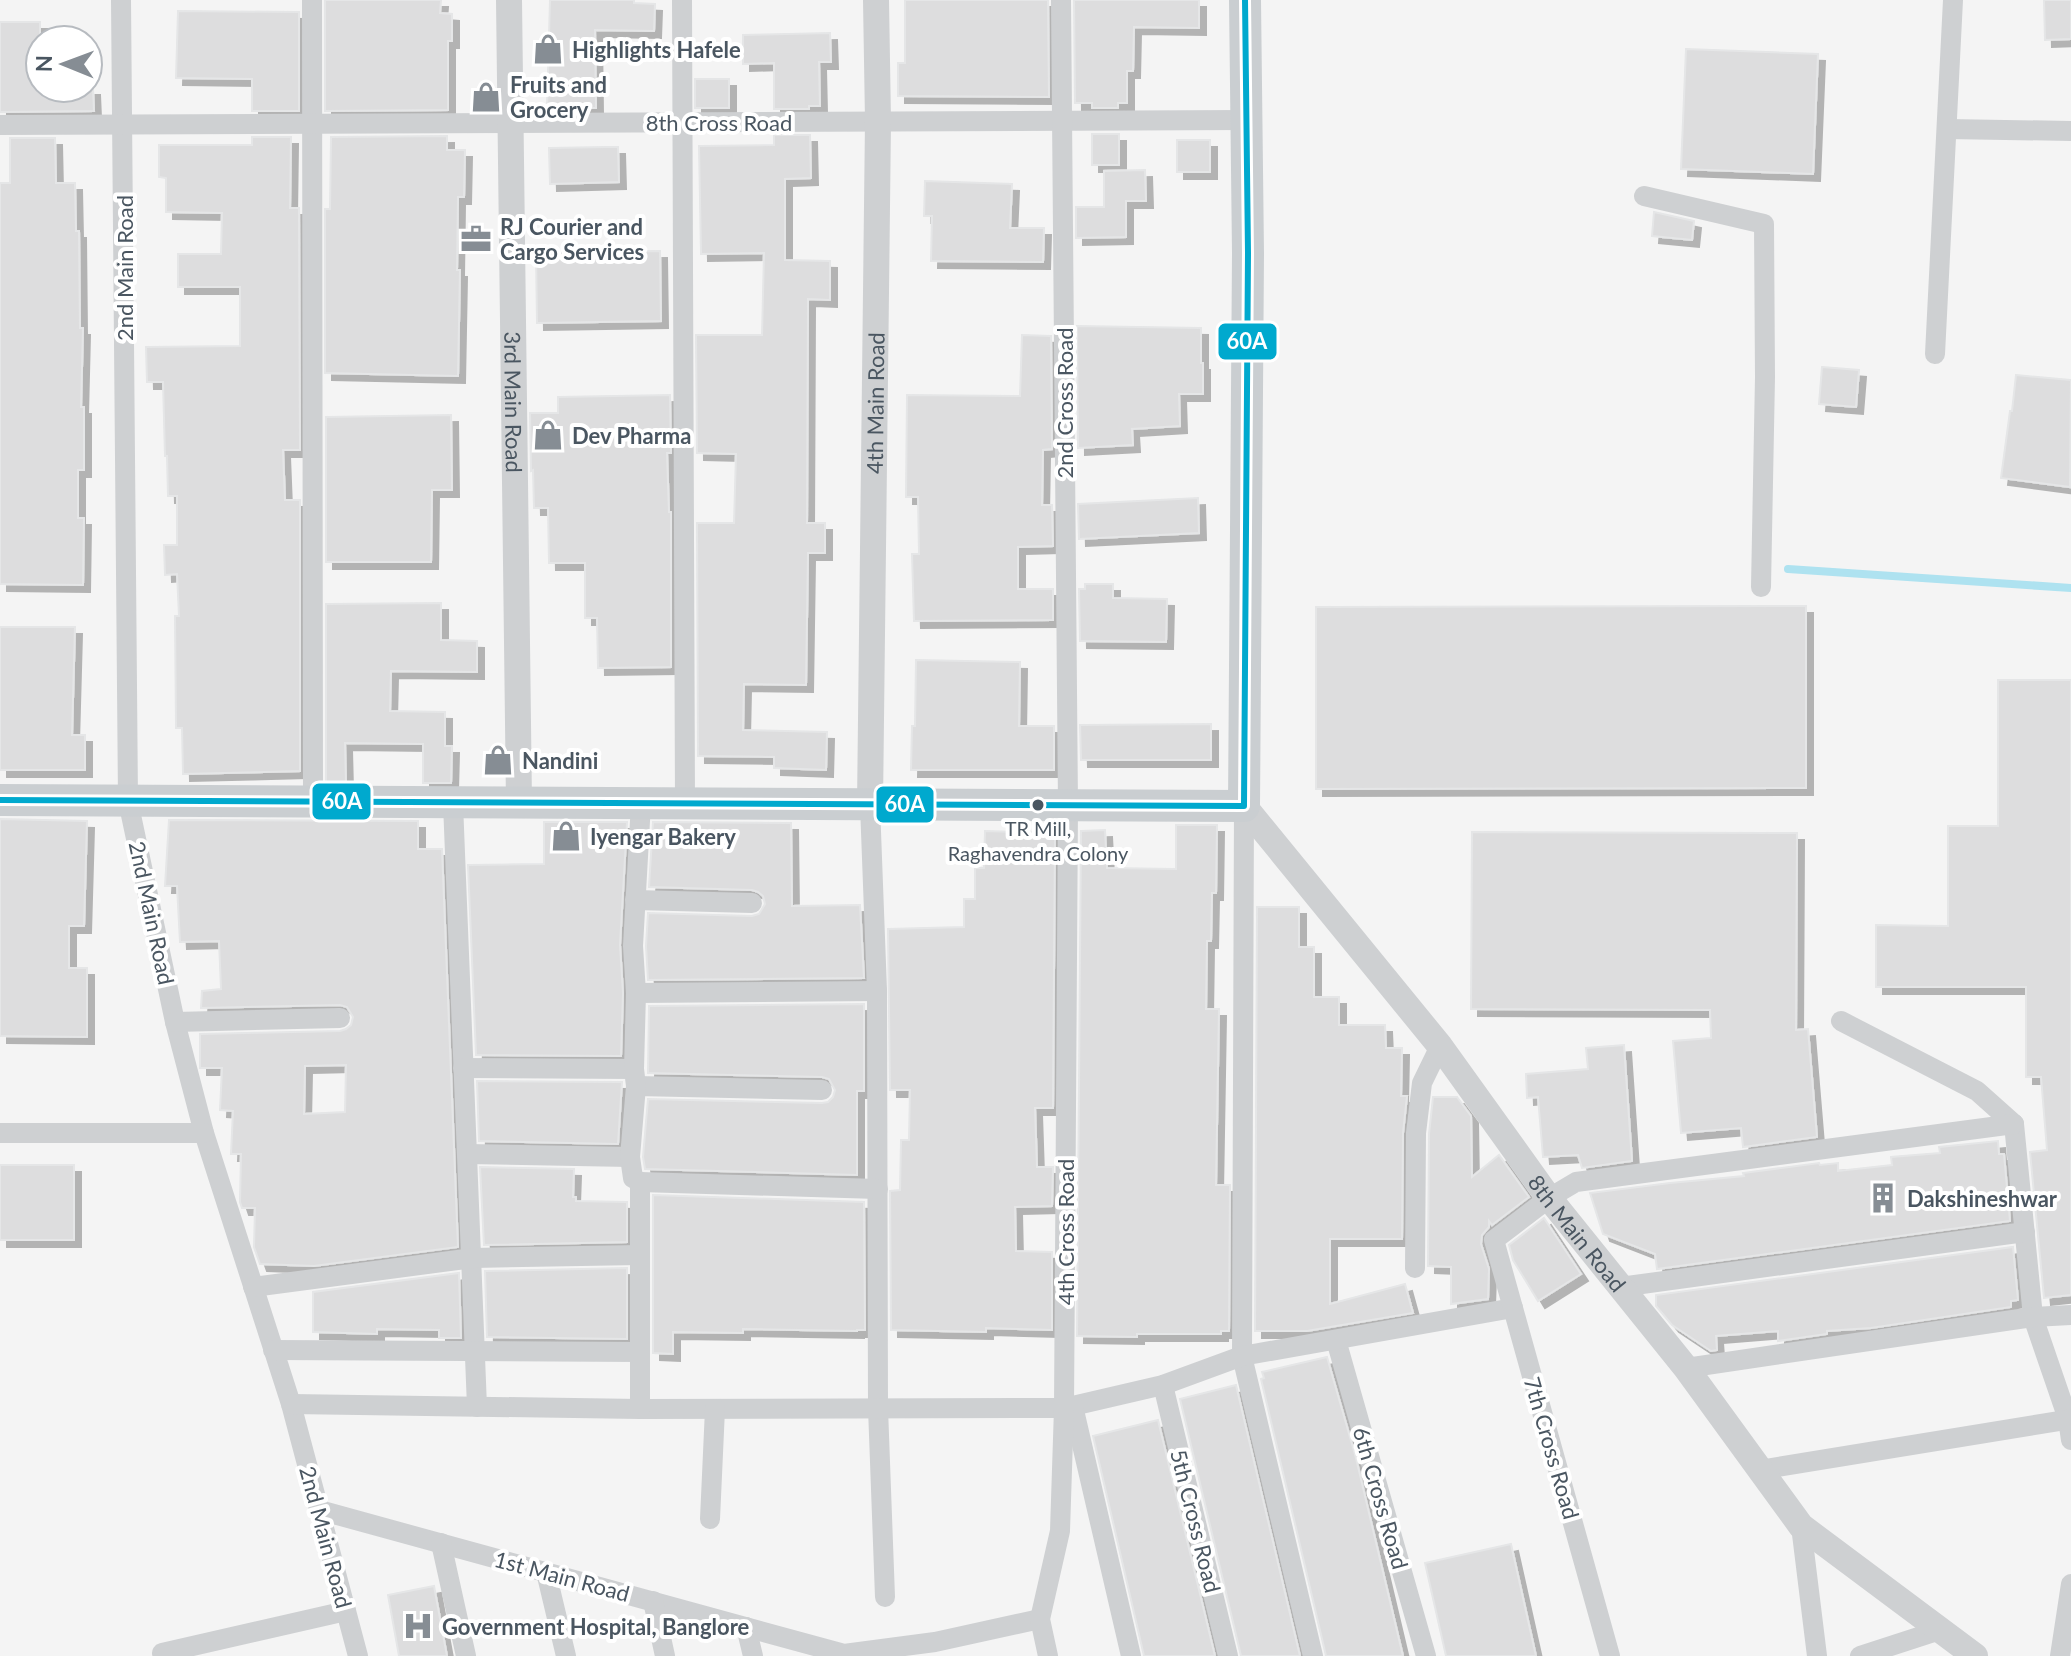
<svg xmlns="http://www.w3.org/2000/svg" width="2071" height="1656" font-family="Lato,sans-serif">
<defs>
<filter id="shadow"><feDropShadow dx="7" dy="7" stdDeviation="0" flood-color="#0004"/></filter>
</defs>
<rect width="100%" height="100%" fill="#f4f4f4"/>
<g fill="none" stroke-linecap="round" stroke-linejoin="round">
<polyline stroke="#aee2f0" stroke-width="8" points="1788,569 2071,588"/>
</g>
<g fill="#ddddde" stroke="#e5e6e7" stroke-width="2" fill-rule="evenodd" filter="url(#shadow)">
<polygon points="325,0 441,0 440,13 452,14 452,41 448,41 448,110 325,111"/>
<polygon points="550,0 634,0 634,3 655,4 654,31 595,30 596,108 547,108"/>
<polygon points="905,0 1048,0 1049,97 898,96 898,63 905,63"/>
<polygon points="1074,0 1199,0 1199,28 1134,27 1133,71 1127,71 1127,103 1118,103 1118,108 1092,108 1092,103 1075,103"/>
<polygon points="2044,0 2071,0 2071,39 2045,40"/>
<polygon points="178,11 299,12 299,111 252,111 252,79 176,78"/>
<polygon points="0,22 40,22 40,88 93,88 94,111 0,112"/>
<polygon points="830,33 831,62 819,62 820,106 809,106 809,109 774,109 774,63 743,64 743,35"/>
<polygon points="1686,49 1818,54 1813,174 1681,169"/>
<rect x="695" y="79" width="34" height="29"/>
<rect x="1092" y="134" width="27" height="31"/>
<polygon points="774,135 810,135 811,178 785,179 785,260 830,261 830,300 808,299 807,523 825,523 825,553 808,553 806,685 744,684 743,730 827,732 826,770 774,768 774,757 698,756 697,523 734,523 736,454 697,453 696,335 762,335 764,253 701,254 699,146 774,145"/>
<polygon points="447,136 447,150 465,150 464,197 458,197 457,270 460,270 458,376 325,373 325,209 330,209 331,137"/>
<polygon points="252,137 291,137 290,208 299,208 300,450 283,450 285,500 300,500 300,771 183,774 182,728 176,728 175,616 179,616 177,574 165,575 164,545 177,545 177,496 168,496 167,456 165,456 163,382 147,382 146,347 240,346 240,287 178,287 178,254 221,254 222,213 166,212 166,178 159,177 159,145 252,145"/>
<polygon points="10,138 55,138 56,183 75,183 76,231 79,231 80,328 83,328 81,407 84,407 84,470 78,470 78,518 84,518 83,585 0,584 0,183 10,183"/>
<rect x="1177" y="140" width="33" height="32"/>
<polygon points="606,147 618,147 619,182 550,184 549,148"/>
<polygon points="1145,170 1146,201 1126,201 1126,237 1076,238 1076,207 1104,207 1104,171"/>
<polygon points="925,181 1012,184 1010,228 1044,228 1043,262 931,261 932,216 924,216"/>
<polygon points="1654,212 1694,221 1692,240 1652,236"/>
<polygon points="660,251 661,321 537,323 536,252"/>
<polygon points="1077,326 1201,328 1201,363 1203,363 1203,394 1179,394 1180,426 1132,429 1133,445 1078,448"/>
<polygon points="1022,335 1051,336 1052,449 1043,450 1042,505 1052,505 1053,546 1018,547 1018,589 1053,589 1053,620 914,621 912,554 919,554 918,497 906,497 907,395 1020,396"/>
<polygon points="1822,367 1859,370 1856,407 1819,404"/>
<polygon points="2016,375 2071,380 2070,487 2001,478 2010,411 2012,411"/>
<polygon points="670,395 671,453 667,453 669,512 671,512 671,667 598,668 597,618 585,618 585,563 549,563 548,508 534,508 533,470 531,471 530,413 558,413 558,397"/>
<polygon points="451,415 452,490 432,490 431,562 326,562 326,417"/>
<polygon points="1198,498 1199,533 1079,539 1078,504"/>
<polygon points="1085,584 1113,584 1113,598 1167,599 1166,642 1080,641 1079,589 1085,589"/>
<polygon points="441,603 441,640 477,641 477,672 391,671 390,711 445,712 445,746 452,746 451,783 423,783 423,744 345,743 346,783 326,783 326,604"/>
<polygon points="1806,606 1806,788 1316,789 1316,607"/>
<polygon points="0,627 75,627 72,735 85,735 85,770 0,770"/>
<polygon points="916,660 1020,662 1019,726 1054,726 1054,770 911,770 912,726 915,726"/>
<polygon points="1998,680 2071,680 2071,1295 2044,1298 2030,1152 2047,1150 2041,1077 2026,1077 2026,987 1876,987 1876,925 1948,926 1948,826 1998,826"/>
<polygon points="1211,724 1211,760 1081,760 1080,725"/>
<polygon points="0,819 87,821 84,926 69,926 69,968 87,968 87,1037 0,1036"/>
<path d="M169,820L418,821V849H442L458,1247L314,1266L260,1264L254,1247L255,1208H242L240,1202L241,1154H231L233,1111L220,1110L222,1068H200V1034L340,1031L346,1029L351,1025L353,1017L347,1007L340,1005L201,1008L202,991L221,989L219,941L180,942L177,886H165ZM346,1065L345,1112L304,1114L305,1066Z"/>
<polygon points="544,822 627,822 620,945 623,993 621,1056 476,1055 468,865 544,864"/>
<polygon points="653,822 791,823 792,906 860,905 864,978 648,980 646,946 648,913 752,916 759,914 765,904 763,896 758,892 752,890 649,887"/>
<polygon points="1176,825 1217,825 1216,893 1212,893 1211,941 1207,941 1206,1009 1219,1009 1216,1185 1230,1185 1229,1331 1221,1331 1221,1334 1137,1334 1137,1337 1077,1336 1081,831 1105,830 1107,868 1176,869"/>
<polygon points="985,831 1055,833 1053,1108 1035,1108 1037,1167 1053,1167 1052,1206 1015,1207 1016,1251 1052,1252 1052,1330 986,1328 986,1332 891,1330 890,1191 900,1190 901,1140 909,1140 910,1090 890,1090 888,929 964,927 964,899 975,899 975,868 984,868"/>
<polygon points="1472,832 1797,833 1796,1030 1808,1029 1817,1137 1743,1147 1741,1128 1681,1133 1673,1041 1711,1038 1710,1010 1471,1009"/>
<polygon points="1257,907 1299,907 1299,947 1314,947 1314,997 1339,997 1339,1025 1385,1025 1386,1048 1402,1048 1401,1096 1407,1096 1403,1133 1402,1239 1330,1239 1330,1304 1405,1284 1413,1313 1307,1331 1255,1331"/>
<polygon points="864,1004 864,1091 857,1091 857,1175 645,1169 643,1157 648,1099 822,1103 828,1102 833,1097 835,1090 829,1079 822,1077 648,1073 649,1006"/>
<polygon points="1624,1045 1632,1161 1582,1168 1578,1155 1543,1157 1538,1097 1527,1098 1526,1074 1588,1069 1586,1048"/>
<polygon points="477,1081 622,1082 618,1144 479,1141"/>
<polygon points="1433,1097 1457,1097 1471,1116 1472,1177 1499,1155 1529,1197 1492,1225 1489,1221 1489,1227 1482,1235 1481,1244 1489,1269 1488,1299 1451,1304 1451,1267 1428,1266 1429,1134"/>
<polygon points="1998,1141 1999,1154 2004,1154 2010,1221 1657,1269 1655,1254 1603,1234 1590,1193 1670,1183 1744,1176 1743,1173 1819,1163 1820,1165 1838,1163 1838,1171 1892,1165 1891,1157 1940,1153 1939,1147"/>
<rect x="0" y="1165" width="74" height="75"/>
<polygon points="480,1167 574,1169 573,1197 576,1197 576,1201 627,1202 627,1242 484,1245"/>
<polygon points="653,1195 864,1202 865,1330 857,1330 857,1331 743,1329 743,1333 673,1332 673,1354 653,1353"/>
<polygon points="1544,1218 1581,1274 1538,1301 1513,1260 1509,1245"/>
<polygon points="2013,1247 2018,1300 2011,1301 2011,1307 1871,1328 1827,1331 1827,1334 1778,1341 1778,1331 1716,1336 1717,1350 1711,1351 1672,1325 1656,1306 1656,1295"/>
<polygon points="627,1268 627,1339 487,1337 485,1271"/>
<polygon points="459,1273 461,1338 439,1338 439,1330 377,1329 377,1334 313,1332 313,1292"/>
<polygon points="1327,1357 1356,1458 1403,1656 1326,1656 1261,1379 1264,1378 1262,1372"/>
<polygon points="1236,1385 1300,1656 1241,1656 1180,1399"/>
<polygon points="1158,1420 1215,1656 1144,1656 1093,1436"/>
<polygon points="1511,1544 1536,1656 1446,1656 1425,1563"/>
<polygon points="434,1586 447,1656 399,1656 388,1595"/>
</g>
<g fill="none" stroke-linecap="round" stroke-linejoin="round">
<g stroke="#ced0d2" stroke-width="20">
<polyline points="121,0 128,801 175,1022 204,1133 291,1404 358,1656"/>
<polyline points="312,0 313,802"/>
<polyline points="682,0 685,804"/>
<polyline points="0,125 1247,120"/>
<polyline points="1947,129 2071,131"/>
<polyline points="1644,196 1764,224 1765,377 1761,587"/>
<polyline points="1935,354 1953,0"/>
<polyline points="453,803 477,1407"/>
<polyline points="870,805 877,991 878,1408 885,1597"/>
<polyline points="1244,806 1242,1356 1313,1656"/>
<polyline points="635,900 752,903"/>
<polyline points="636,993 877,991"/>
<polyline points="1841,1021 1977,1091 2014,1124"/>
<polyline points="175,1022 340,1018"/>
<polyline points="463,1068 634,1069"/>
<polyline points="636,1086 822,1090"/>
<polyline points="2014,1124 2033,1317 2068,1419 2071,1440"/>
<polyline points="0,1133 204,1133"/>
<polyline points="467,1154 630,1157"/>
<polyline points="640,1182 878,1189"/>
<polyline points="1415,1268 1416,1133 1422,1083 1440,1046"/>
<polyline points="253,1287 473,1258 640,1255"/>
<polyline points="1620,1287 2025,1232"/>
<polyline points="1336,1340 1426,1656"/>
<polyline points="273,1350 640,1352"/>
<polyline points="1686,1368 2033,1317 2071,1315"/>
<polyline points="1163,1385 1228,1656"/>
<polyline points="291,1404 640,1409 1064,1408 1163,1385 1242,1356 1513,1308"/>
<polyline points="1073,1406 1131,1656"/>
<polyline points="640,1409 640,1182 633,1178 630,1157 636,1086 634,1069 636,993 633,946 641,803"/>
<polyline points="1759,1470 2071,1419"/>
<polyline points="319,1510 844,1654 935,1642 1040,1619"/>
<polyline points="710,1519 715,1409"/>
<polyline points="1801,1526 1817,1656"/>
<polyline points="441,1543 466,1656"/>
<polyline points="546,1572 566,1656"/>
<polyline points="653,1601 665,1656"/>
<polyline points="746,1627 753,1656"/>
<polyline points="162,1653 346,1611"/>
<polyline points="1048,1656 1040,1619 1060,1531 1064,1408 1068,806 1061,0"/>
<polyline points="1610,1656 1494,1240 1549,1198 1576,1182 2014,1124"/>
<polyline points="1860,1656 1940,1630"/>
<polyline points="2060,1656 2071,1584"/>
</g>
<g stroke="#ced0d2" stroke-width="26">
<path id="s1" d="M509,0L519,803"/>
<path id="s2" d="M870,805L878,121L876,0"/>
<path id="s3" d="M1244,806L1440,1046L1549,1198L1686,1368L1801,1526L1975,1656"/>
</g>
<polyline stroke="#caced1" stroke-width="32" points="0,800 1244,806 1248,253 1245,0"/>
<g stroke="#fff" stroke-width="12">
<polyline id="bus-1" points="0,800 1244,806 1248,253 1245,0"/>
</g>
<use href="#bus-1" stroke="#00a9ce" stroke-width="6"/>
</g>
<defs>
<g id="shop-bare" transform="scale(2.4)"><path d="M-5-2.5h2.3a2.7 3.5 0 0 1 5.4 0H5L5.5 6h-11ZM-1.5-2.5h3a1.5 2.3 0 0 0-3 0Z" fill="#868d94" stroke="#fff" stroke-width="2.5" paint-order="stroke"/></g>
<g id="office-bare" transform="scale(2.4)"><path d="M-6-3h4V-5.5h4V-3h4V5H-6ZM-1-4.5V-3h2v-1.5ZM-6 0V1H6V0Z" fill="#868d94" stroke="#fff" stroke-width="2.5" paint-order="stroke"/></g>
<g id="building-bare" transform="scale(2.4)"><path d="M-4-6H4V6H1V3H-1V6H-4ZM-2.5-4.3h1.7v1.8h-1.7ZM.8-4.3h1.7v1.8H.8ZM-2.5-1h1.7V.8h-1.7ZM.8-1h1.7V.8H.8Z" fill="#868d94" stroke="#fff" stroke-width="2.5" paint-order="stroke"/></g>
<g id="hospital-bare" transform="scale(2.4)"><path d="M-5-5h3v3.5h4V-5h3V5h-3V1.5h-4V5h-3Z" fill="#868d94" stroke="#fff" stroke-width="2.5" paint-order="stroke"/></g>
</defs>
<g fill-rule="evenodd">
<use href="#shop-bare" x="548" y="49"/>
<use href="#shop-bare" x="486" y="97"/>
<use href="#office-bare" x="476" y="239"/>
<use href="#shop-bare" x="548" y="435"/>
<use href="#shop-bare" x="498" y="760"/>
<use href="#shop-bare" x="566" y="836"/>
<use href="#building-bare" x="1883" y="1198"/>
<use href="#hospital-bare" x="418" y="1626"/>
</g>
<circle fill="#4a5661" stroke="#fff" stroke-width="3" cx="1038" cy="805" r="7"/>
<g text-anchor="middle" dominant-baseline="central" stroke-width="8" stroke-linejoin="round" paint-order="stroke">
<g font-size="20" fill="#4a5661" stroke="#fff">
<text x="1038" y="828">TR Mill,<tspan x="1038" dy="25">Raghavendra Colony</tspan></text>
</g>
<g font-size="22" font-weight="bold" fill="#4a5661" stroke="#fff" text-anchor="start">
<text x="572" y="49">Highlights Hafele</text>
<text x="510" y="84">Fruits and<tspan x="510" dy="25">Grocery</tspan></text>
<text x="500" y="226">RJ Courier and<tspan x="500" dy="25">Cargo Services</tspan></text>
<text x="572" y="435">Dev Pharma</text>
<text x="522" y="760">Nandini</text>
<text x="590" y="836">Iyengar Bakery</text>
<text x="1907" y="1198">Dakshineshwar</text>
<text x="442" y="1626">Government Hospital, Banglore</text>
</g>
<g font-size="22" fill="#4a5661" stroke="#fff">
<text x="719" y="122">8th Cross Road</text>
<text transform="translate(124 268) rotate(-90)">2nd Main Road</text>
<text stroke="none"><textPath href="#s1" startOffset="402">3rd Main Road</textPath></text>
<text stroke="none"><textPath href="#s2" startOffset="402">4th Main Road</textPath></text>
<text transform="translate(1064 403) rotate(-90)">2nd Cross Road</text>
<text transform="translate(152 913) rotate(78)">2nd Main Road</text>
<text transform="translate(1065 1232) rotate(-90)">4th Cross Road</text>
<text stroke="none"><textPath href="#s3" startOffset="542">8th Main Road</textPath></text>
<text transform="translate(1552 1448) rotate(74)">7th Cross Road</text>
<text transform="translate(1381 1498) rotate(74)">6th Cross Road</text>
<text transform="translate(1196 1521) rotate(76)">5th Cross Road</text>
<text transform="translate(326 1537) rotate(75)">2nd Main Road</text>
<text transform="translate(562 1576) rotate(15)">1st Main Road</text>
</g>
</g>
<g stroke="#fff" stroke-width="3">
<rect x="1217" y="322" width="61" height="39" rx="8" fill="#00a9ce"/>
<rect x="311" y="782" width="61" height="39" rx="8" fill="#00a9ce"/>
<rect x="875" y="785" width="60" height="39" rx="8" fill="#00a9ce"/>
</g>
<g font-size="22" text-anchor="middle" font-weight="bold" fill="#fff">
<text x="1247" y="349">60A</text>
<text x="342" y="809">60A</text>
<text x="905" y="812">60A</text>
</g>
<g transform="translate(64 64) rotate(271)"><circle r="38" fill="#ffffff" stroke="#b7bbc0" stroke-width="2"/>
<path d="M0-6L14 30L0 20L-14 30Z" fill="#868d94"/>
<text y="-12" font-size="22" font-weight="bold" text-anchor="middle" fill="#4a5661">N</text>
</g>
</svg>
